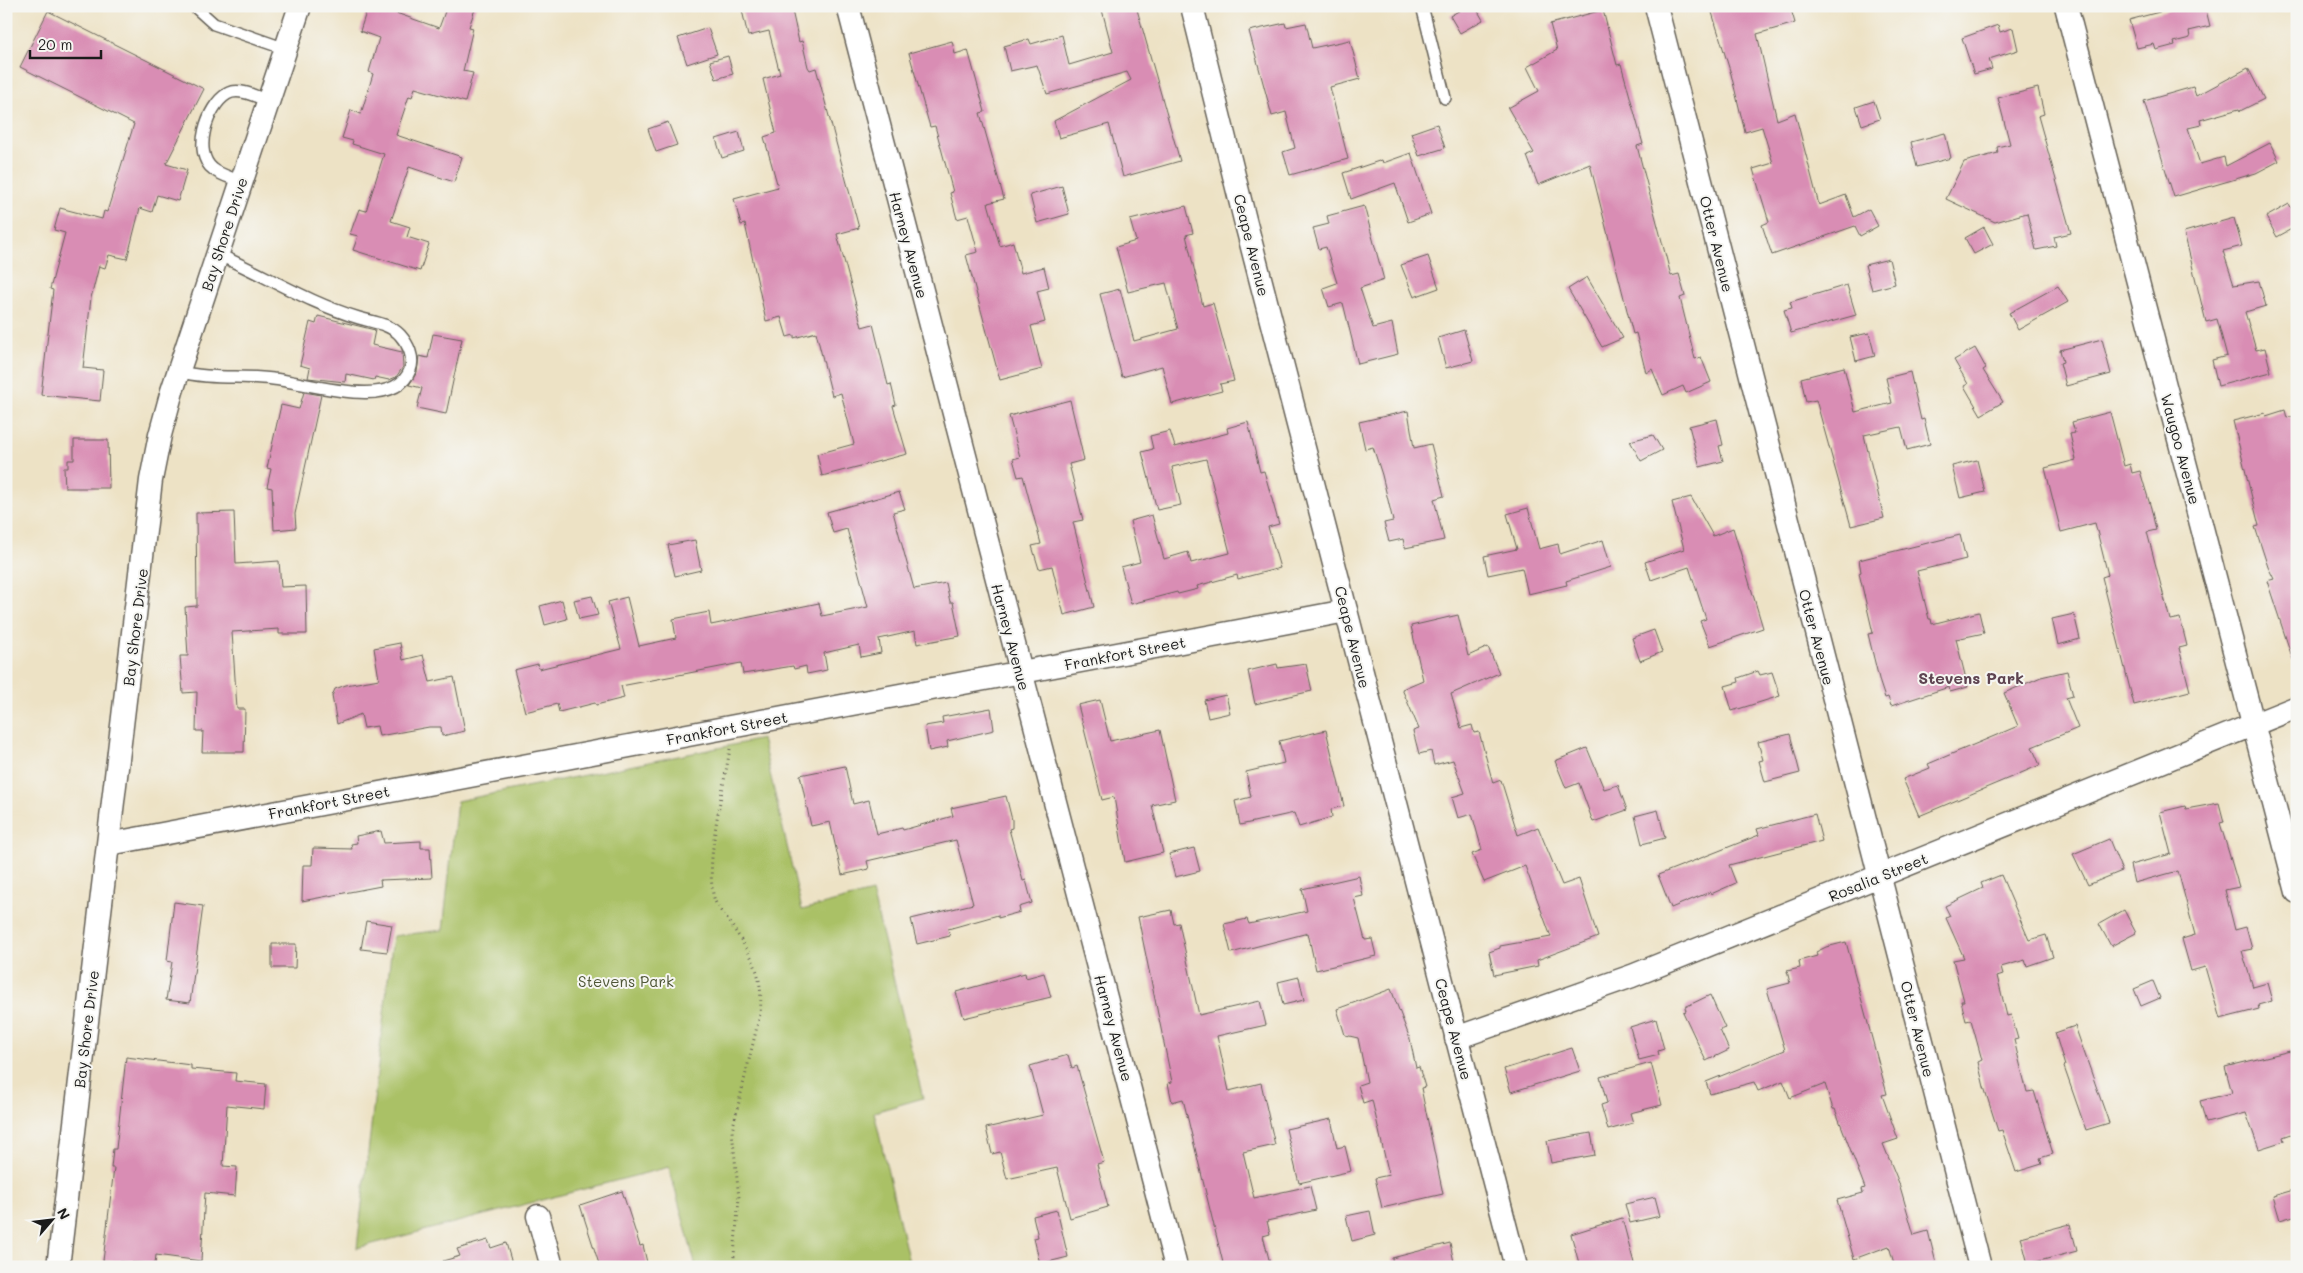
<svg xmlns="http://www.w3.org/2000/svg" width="2303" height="1273" font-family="Mali,sans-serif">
<rect width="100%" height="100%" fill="#f6f6f2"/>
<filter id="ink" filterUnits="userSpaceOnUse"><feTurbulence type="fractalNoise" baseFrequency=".02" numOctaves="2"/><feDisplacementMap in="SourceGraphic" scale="10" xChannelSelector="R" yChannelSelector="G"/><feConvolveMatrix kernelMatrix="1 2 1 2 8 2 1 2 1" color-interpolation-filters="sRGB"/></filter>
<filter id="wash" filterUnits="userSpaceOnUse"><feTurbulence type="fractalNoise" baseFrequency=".0096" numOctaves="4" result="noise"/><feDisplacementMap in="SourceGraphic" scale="20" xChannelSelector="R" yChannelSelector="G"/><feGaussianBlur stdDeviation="1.12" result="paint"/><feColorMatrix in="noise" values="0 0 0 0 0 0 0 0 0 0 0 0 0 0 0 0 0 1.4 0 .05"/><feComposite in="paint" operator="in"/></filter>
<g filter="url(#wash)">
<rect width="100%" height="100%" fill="#ede2c5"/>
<polygon fill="#aac166" stroke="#636e41" points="762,739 802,910 872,892 923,1098 874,1112 910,1267 696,1267 669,1167 357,1248 393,936 443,930 457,801"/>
<g id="blocks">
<g fill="#d98db4">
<polygon points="368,6 376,6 439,28 447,6 476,6 469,27 473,28 463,71 473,73 465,102 415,88 412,97 409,96 396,135 462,157 454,182 409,167 391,221 410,227 407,237 429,244 420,271 353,250 358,236 350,234 359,209 366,211 384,154 352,144 353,141 342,138 351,110 361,114 373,74 369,72 379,38 360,31"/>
<polygon points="741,6 791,6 799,42 802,41 808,67 810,70 816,68 859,228 837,234 862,327 873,324 888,385 891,384 896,405 893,406 907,454 822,476 817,454 854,444 841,393 832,396 816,332 794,338 794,335 787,337 781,317 766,321 745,224 741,225 734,199 778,187 764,137 776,133 763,79 780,74 769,31 748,36"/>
<polygon points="1101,6 1136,6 1180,161 1123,177 1109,124 1059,138 1054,121 1131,80 1127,72 1047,94 1037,65 1010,71 1004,46 1029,39 1031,44 1062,35 1069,65 1113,52"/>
<polygon points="1467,6 1475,6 1483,20 1460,33 1450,16"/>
<polygon points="1710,6 1790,6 1795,23 1757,34 1777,120 1795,113 1819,205 1846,195 1854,217 1869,209 1878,226 1860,236 1855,226 1772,255 1762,225 1769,222 1753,169 1773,163 1762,127 1745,132 1731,74"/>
<polygon points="2182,6 2205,6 2210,26 2189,31 2190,38 2174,42 2175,45 2156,50 2154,44 2137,48 2129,20"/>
<polygon points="1603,10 1617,65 1621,64 1643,144 1637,146 1671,276 1679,274 1685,296 1680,298 1695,359 1701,357 1711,382 1686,393 1683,386 1663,395 1652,369 1646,373 1636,333 1633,334 1590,164 1538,185 1527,156 1534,153 1508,108 1539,91 1527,67 1557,50 1550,24"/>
<polygon points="48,11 204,89 166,164 187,170 178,201 157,195 152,212 140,208 127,259 109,255 105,268 99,266 91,298 83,368 103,370 100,401 41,395 53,290 50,289 65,233 54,230 60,208 102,219 104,211 107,212 134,124 20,67"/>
<polygon points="1285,23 1286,27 1306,23 1312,48 1350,40 1360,79 1330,87 1348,159 1290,175 1283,152 1295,148 1286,112 1272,116 1249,31"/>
<polygon points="1998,25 2000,32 2013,28 2018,50 1989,59 1992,69 1974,74 1962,38"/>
<polygon points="708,28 717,54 687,64 678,38"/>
<polygon points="952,41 955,54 968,50 985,112 980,113 1004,199 988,203 1000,246 1013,242 1021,273 1044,267 1049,288 1037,291 1045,322 1031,326 1042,369 1000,380 966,255 978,252 968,216 957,219 950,193 953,192 935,126 930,127 909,53"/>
<polygon points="728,56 733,74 716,79 710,61"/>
<polygon points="2248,68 2264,99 2240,111 2239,109 2200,120 2201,125 2188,128 2200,164 2224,157 2226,166 2270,143 2279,161 2256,173 2174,197 2144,101 2193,87 2196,96"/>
<polygon points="2038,88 2044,114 2038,116 2071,233 2054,237 2056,246 2036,250 2027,213 1995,222 1946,199 1964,162 1998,153 1997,147 2010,144 1998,98"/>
<polygon points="1874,101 1880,119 1862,125 1856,107"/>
<polygon points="668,122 677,145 656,152 648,129"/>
<polygon points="1437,124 1445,148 1419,156 1411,133"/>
<polygon points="739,132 744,151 722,158 716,139"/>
<polygon points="1945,133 1951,158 1917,167 1911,142"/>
<polygon points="1411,153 1431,214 1408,222 1395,183 1351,199 1343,173 1382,160 1383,163"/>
<polygon points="1062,186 1069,214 1037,223 1030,195"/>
<polygon points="2289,204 2297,217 2297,226 2277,237 2266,217"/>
<polygon points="1186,206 1193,233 1186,235 1203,306 1213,303 1234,381 1220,384 1222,391 1172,404 1162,366 1122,377 1100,294 1120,289 1134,341 1178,329 1166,283 1128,292 1116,247 1136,241 1130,220"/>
<polygon points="1364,206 1384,280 1360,288 1373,328 1392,323 1398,354 1358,364 1343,303 1329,307 1323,288 1337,283 1326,247 1319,249 1313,228 1329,224 1327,216"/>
<polygon points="2234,218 2242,246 2223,251 2234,285 2259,281 2266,306 2245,312 2256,350 2265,348 2271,372 2218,386 2212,360 2227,356 2217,319 2206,322 2184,232"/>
<polygon points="1984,227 1993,244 1974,254 1965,238"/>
<polygon points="1428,256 1439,288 1414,297 1401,265"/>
<polygon points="1889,259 1895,284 1872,290 1865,265"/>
<polygon points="1587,277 1623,338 1602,347 1568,289"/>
<polygon points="1847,285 1856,315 1791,333 1784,310 1792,308 1790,302"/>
<polygon points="2058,286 2068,302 2018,330 2009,313"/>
<polygon points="318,316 375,330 372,345 402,352 403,367 396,377 389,380 375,377 374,380 346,374 345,382 308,378 310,368 300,365 310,322 316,324"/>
<polygon points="1464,330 1473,361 1446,368 1438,338"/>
<polygon points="1869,333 1875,356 1856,361 1850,337"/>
<polygon points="433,334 462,339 446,414 417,408 422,388 409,385 417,372 419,356 428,358"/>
<polygon points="2102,339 2111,374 2066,386 2060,363 2063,362 2060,350"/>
<polygon points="1975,348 1986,368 1983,370 2003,402 1981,415 1964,386 1968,384 1954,360"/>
<polygon points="1844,367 1855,412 1892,403 1886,378 1910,372 1921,420 1924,419 1930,444 1907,450 1901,427 1864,435 1884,518 1851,526 1816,400 1806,402 1801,378"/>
<polygon points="304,392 321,395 295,514 296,528 274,530 272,488 267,487 271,469 267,468 281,405 299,409"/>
<polygon points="1070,400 1084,460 1069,464 1083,520 1073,522 1094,607 1064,615 1052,566 1039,569 1032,546 1041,544 1023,476 1018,477 1013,459 1020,457 1009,416"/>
<polygon points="2285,410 2287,418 2297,415 2297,659 2293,660 2267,581 2274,579 2268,567 2255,527 2259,526 2233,421 2265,413 2266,416"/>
<polygon points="1408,411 1414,448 1431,444 1444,496 1434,499 1444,540 1405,548 1403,539 1389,542 1384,523 1393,521 1382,475 1373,447 1365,449 1359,422"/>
<polygon points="2110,412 2124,466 2130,464 2132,473 2140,471 2151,508 2156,530 2147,532 2170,620 2180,618 2187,646 2179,648 2190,691 2134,705 2102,577 2108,575 2095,523 2061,532 2045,468 2076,460 2070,434 2075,433 2072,422"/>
<polygon points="1717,419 1723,445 1719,446 1723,461 1700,467 1689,426"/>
<polygon points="1248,422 1260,472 1264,471 1279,524 1268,527 1280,568 1238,579 1237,575 1197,586 1198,589 1178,594 1177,592 1131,604 1121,567 1140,562 1130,521 1152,515 1164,559 1188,552 1191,563 1230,553 1206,459 1172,467 1181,505 1157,510 1142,452 1153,449 1150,436 1170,431 1175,447 1228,433 1227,428"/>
<polygon points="1653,435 1662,450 1641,461 1630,441"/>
<polygon points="74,440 108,440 109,488 65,488 64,468 68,468 68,460 74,460"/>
<polygon points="1977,460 1985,492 1960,498 1952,466"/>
<polygon points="899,492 905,509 893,512 914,589 946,583 950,602 953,602 960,636 917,644 915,631 879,639 881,653 861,657 859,645 824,653 827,670 807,674 806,666 794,669 793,666 743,674 741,663 621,686 624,698 596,705 595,703 559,712 557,704 525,712 514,670 538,664 539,669 621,649 608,602 627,597 639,646 676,638 673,619 709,612 711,625 819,603 822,616 868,607 847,529 833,533 827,512"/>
<polygon points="1691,497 1713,536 1733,528 1763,628 1710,646 1700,621 1706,619 1689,567 1651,580 1645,562 1684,549 1672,502"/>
<polygon points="1528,508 1539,549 1558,544 1560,554 1603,540 1611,567 1566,581 1567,585 1528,594 1522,568 1488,575 1484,556 1517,549 1507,514"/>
<polygon points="234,512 236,564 279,561 281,587 306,586 307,634 279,634 279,629 232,632 237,709 245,709 244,752 202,752 203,731 196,731 197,692 183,693 180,656 188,656 185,607 197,606 196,513"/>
<polygon points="1960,535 1966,559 1917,571 1929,619 1931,619 1932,624 1979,612 1984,633 1956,639 1968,687 1950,692 1949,687 1891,706 1888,697 1885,698 1880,683 1868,634 1873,633 1859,573 1861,572 1859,560"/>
<polygon points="695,540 701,570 675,576 668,545"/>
<polygon points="592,596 598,615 579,619 574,600"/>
<polygon points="562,600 567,619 545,625 540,606"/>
<polygon points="2074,614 2080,639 2058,645 2052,619"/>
<polygon points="1458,615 1468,656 1488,647 1499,673 1451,694 1461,728 1472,725 1474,733 1479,732 1493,783 1501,780 1518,835 1538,827 1562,885 1579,879 1598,937 1537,960 1538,966 1494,975 1489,952 1500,948 1500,946 1551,937 1525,866 1484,882 1472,854 1482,850 1472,814 1458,818 1452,797 1465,793 1453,760 1434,765 1431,751 1419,754 1413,731 1419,729 1402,689 1423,680 1411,626"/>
<polygon points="1654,630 1662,652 1640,661 1632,638"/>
<polygon points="400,643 403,660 423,655 430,682 454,677 465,731 442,736 441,727 429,727 379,736 377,726 364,728 361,714 337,724 332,696 335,689 346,685 379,679 374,648"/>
<polygon points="1277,664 1278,668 1306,664 1312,691 1255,704 1248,671"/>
<polygon points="1758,671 1760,675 1772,672 1780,696 1732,711 1725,686 1739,682 1738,678"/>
<polygon points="2067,671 2073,696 2066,698 2078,728 2032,747 2040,765 1919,816 1903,779 1930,768 1928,764 2018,726 2004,693 2041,677"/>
<polygon points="1226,695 1230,713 1208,718 1204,700"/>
<polygon points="1100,700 1110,741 1160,730 1175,800 1152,805 1163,853 1125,862 1114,797 1102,800 1078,705"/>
<polygon points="991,708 994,730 947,741 948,747 929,751 925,726 943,723 942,717"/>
<polygon points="1326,730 1344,806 1331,809 1332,817 1299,827 1294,813 1240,825 1235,801 1251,797 1246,772 1284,763 1279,741"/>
<polygon points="1790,734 1800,773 1765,782 1759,761 1763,760 1758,742"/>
<polygon points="1587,748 1604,789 1618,785 1627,810 1593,822 1579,783 1566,788 1555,761"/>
<polygon points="845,766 853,804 869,800 877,834 902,828 903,830 946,818 953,816 951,808 1006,796 1012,820 1012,828 1009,829 1023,881 1026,880 1032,903 1019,907 1020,912 998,918 998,915 948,929 950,936 917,944 911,919 973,904 956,840 867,861 869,869 842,875 830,822 811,826 800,775"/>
<polygon points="2219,803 2224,822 2220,823 2239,887 2225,890 2235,930 2246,927 2252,949 2242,951 2253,987 2267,983 2272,1001 2258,1005 2259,1009 2220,1019 2205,967 2191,971 2182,939 2195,935 2178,871 2134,883 2130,865 2171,854 2160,812 2185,806 2186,809"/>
<polygon points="1658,810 1665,838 1642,844 1635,816"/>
<polygon points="1815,814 1822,841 1729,865 1736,883 1711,894 1710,892 1671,908 1658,875 1759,835 1757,829"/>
<polygon points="381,831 384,843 421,841 421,848 430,848 432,878 380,880 381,886 302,901 303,865 312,865 313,848 352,849 351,844 357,843 356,836"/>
<polygon points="2109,839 2122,871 2088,885 2073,854"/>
<polygon points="1194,848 1200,871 1175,877 1169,854"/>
<polygon points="2001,875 2029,940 2046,935 2053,957 2027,966 2025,960 2001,967 2003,974 1997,976 2007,1016 2011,1015 2018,1039 2014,1040 2027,1092 2034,1091 2053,1154 2040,1158 2042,1164 2016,1172 2002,1130 1998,1131 1984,1087 1978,1062 1982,1060 1971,1020 1966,1021 1961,1001 1964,1001 1953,960 1964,958 1946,918 1950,916 1945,906 1983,888 1981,883"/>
<polygon points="1359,876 1363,896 1354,898 1365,940 1372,939 1376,956 1316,970 1308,933 1231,953 1224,924 1247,919 1249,924 1307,911 1302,889"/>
<polygon points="174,902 203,906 190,1003 166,1000 172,962 167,961"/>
<polygon points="1171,910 1174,924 1179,923 1199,1015 1260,1001 1266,1025 1217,1036 1229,1091 1261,1083 1275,1145 1243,1152 1254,1198 1310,1186 1316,1210 1267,1221 1270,1234 1263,1236 1271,1267 1224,1267 1183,1099 1172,1102 1168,1083 1172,1082 1138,917"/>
<polygon points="2124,910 2136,933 2111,946 2099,924"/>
<polygon points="366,921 392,925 387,952 361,949"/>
<polygon points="1846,942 1887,1094 1882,1095 1898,1139 1883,1144 1899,1183 1914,1235 1928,1231 1937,1267 1895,1267 1889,1246 1854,1259 1837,1200 1863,1193 1862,1189 1865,1188 1835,1109 1833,1109 1825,1084 1790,1098 1783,1081 1758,1091 1754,1082 1710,1094 1706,1082 1785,1050 1767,989 1790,983 1787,971 1800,968 1799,961 1817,956 1816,952 1826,947"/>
<polygon points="272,944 296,944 295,968 272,968"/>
<polygon points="1025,973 1026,978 1044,973 1051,997 964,1018 956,992"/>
<polygon points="1299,977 1304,1000 1283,1005 1278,982"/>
<polygon points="2153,981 2160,998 2141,1006 2134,989"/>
<polygon points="1391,989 1410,1039 1416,1068 1419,1067 1425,1087 1421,1088 1443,1194 1382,1208 1375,1178 1389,1175 1372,1100 1363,1103 1358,1085 1367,1082 1358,1038 1345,1035 1337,1009"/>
<polygon points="1710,995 1725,1028 1720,1030 1729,1050 1706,1061 1683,1012 1686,1011 1685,1007"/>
<polygon points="1656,1019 1664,1049 1658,1051 1659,1055 1639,1060 1630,1027"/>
<polygon points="2075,1026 2109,1123 2086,1130 2064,1067 2065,1066 2055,1033"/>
<polygon points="1572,1048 1580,1071 1511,1092 1504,1069"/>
<polygon points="2290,1051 2297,1078 2297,1132 2283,1137 2284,1141 2259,1149 2246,1113 2206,1123 2200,1101 2232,1093 2225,1067"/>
<polygon points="1068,1055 1072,1068 1077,1066 1104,1162 1097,1164 1108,1207 1070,1218 1057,1168 1007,1179 1000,1152 992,1154 986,1128 1043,1115 1030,1066"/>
<polygon points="126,1057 191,1065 191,1069 236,1073 235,1081 266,1084 264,1109 227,1105 223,1166 237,1167 235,1196 205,1193 201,1261 156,1255 155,1264 103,1261 114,1168 111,1168 113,1149 116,1149"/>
<polygon points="1651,1063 1662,1105 1630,1113 1633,1123 1608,1130 1601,1105 1607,1103 1600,1077"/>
<polygon points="1331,1119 1337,1148 1345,1146 1351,1171 1299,1183 1286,1129"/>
<polygon points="1591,1133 1595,1155 1551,1163 1547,1141"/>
<polygon points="2297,1189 2297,1215 2280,1220 2273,1196"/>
<polygon points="622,1191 640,1246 643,1245 648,1267 600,1267 580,1205"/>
<polygon points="1655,1197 1660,1216 1630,1223 1625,1204"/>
<polygon points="1057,1210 1068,1257 1040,1264 1034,1238 1038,1237 1033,1216"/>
<polygon points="1370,1211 1375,1235 1352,1241 1346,1216"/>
<polygon points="1622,1218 1635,1267 1580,1267 1571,1234"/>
<polygon points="2070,1224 2077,1251 2028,1264 2021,1237"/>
<polygon points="488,1240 491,1248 506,1243 513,1267 444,1267 443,1261 460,1256 457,1249"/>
<polygon points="1450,1243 1455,1267 1393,1267 1392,1258"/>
</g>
</g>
</g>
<g filter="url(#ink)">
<use href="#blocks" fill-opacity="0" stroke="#656157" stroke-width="1"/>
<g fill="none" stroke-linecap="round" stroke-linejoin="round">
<g stroke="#656157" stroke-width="14">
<g id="service">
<polyline points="194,6 214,24 286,49"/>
<polyline points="1422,6 1445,98"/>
<path d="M241,182C233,178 220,175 213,169C192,153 207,106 227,94C239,87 257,97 268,101"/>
<path d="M178,371C209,380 241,375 273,379C306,382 394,413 410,370C415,358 408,344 400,335C390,324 373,322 359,318C309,303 265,275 217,254"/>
</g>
</g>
<g stroke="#656157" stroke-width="25">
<g id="minor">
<polyline points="848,6 1176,1267"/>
<polyline points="1192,6 1245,220 1516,1267"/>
<polyline points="1656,6 1980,1267"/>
<polyline points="2066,6 2297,892"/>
<polyline points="109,844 1346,611"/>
<polyline points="1456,1038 1632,976 2297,707"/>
<polyline points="538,1216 552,1267"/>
<polyline points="58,1267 151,480 160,435 172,391 300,6"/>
</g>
</g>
<path stroke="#656157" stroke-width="3" stroke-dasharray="1 4" stroke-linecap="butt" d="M730,749C724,786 703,868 715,901C718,908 725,916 730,923C752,956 764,973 760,1014L732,1131L739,1198L733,1267"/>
<use href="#service" stroke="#fff" stroke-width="11"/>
<use href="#minor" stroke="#fff" stroke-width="22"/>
</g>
</g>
<g text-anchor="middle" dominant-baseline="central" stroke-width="4" stroke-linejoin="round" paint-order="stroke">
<g font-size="15" fill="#1c1c1c" stroke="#f6f6f2">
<text transform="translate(224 234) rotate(-72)">Bay Shore Drive</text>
<text transform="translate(1717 244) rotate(76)">Otter Avenue</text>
<text transform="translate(909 245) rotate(75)">Harney Avenue</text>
<text transform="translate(1252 245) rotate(76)">Ceape Avenue</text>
<text transform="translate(2181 449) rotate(75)">Waugoo Avenue</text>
<text transform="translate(135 627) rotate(-83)">Bay Shore Drive</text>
<text transform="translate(1011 637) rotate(75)">Harney Avenue</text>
<text transform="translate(1353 637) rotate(76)">Ceape Avenue</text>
<text transform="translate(1817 637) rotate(75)">Otter Avenue</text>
<text transform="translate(1125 653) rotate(-11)">Frankfort Street</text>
<text transform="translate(727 728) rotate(-11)">Frankfort Street</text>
<text transform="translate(329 802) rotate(-11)">Frankfort Street</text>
<text transform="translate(1878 877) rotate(-22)">Rosalia Street</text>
<text transform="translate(1114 1028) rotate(75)">Harney Avenue</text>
<text transform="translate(86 1029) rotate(-83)">Bay Shore Drive</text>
<text transform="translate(1454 1029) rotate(75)">Ceape Avenue</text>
<text transform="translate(1918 1029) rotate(76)">Otter Avenue</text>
</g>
<g font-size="15" fill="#4e5636" stroke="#f6f6f2">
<text x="626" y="981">Stevens Park</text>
</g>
<g font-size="16" font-weight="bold" fill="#5e4451" stroke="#f6f6f2">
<text x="1971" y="677">Stevens Park</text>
</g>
</g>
<rect width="2303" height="1273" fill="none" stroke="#f6f6f2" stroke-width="25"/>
<g transform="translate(52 1220) rotate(62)" stroke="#f6f6f2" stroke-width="4" paint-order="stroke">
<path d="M0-4L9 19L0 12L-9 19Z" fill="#1c1c1c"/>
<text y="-8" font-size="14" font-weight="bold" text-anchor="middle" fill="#1c1c1c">N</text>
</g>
<path d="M30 50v8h71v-8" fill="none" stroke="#1c1c1c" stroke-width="2.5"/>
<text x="38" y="50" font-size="15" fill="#1c1c1c" stroke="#f6f6f2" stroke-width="4" paint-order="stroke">20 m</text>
</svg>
